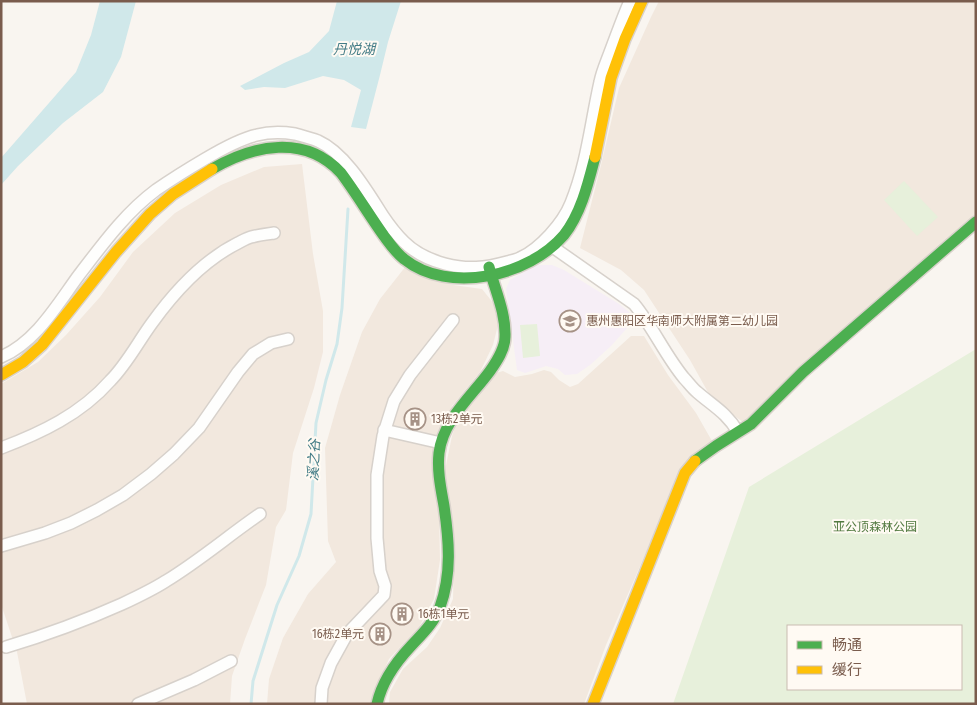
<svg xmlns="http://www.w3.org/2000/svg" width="977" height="705" font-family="'Fira Sans Condensed','Noto Sans SC',sans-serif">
<rect width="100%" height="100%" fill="#f9f5f0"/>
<g fill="#f2e8de">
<polygon points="659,1 976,1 976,214 743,422 719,405 709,394 690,360 644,290 621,270 580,248 601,165 619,88 651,17"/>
<polygon points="302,164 313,254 323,311 323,352 314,388 293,453 286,510 276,527 266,585 245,639 232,676 230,704 27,704 17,652 1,604 1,384 38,362 66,335 100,297 133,252 175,213 221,185 264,167"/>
<polygon points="406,266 427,277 453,285 482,289 494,304 498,325 493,345 480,372 452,406 439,513 440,560 434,599 419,627 389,659 371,700 371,704 267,704 269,679 283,638 308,594 336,562 328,541 325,448 340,395 362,332 380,299"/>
<polygon points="631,336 644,336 668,375 696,413 712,441 663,513 606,645 584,704 389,704 390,692 403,669 427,647 440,628 453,599 454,556 445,470 452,436 459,416 496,373 503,371 515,377 532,374 544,370 551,372 559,380 570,387 578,384"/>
</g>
<polygon fill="#f6eef6" points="537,265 552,265 564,270 619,304 633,315 628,327 611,346 590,365 577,374 565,375 558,369 546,366 525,373 517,370 506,289 510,280"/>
<g fill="#e7f0db" fill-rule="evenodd">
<polygon points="904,181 938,217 917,236 884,200"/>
<polygon points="537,324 540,356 523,358 520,325"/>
<path d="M976,349V704H673L749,487ZM788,626H961V689H788Z"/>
</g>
<g fill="#d0e8ea">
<polygon points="100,1 136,1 121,57 103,92 63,123 18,166 1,185 1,158 76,72 91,35"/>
<polygon points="337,1 401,1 388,42 380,75 366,129 351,127 361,90 344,80 323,76 285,88 264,87 245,90 240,86 284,63 309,52 329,31"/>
</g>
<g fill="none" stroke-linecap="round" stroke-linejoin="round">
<polyline stroke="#d0e8ea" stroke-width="3" points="251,704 253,681 277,605 299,556 311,514 316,423 326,380 337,344 342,308 348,209"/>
<g stroke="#d7d1cb" stroke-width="14">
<g id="street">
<path d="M547,243L634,304C653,327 665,355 684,378C688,382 692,388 697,392C713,406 727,413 738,432"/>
<path d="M1,357C36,342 57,305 79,275C102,245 125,213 156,190C172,179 188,169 205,159C220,150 239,139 257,135C269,132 282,132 295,134C302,136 310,138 318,141C345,153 367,191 383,216C389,225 396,234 404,242C415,253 430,260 445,264C468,270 485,268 507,262C511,261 516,260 520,258C540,249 563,223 571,203C587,164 591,122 600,82C602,72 606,63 609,55C616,37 622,19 630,1"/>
<polyline points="384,430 441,443"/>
<path d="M1,448C41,433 81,414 110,381C127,364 138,342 152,323C175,291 202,261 238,243C242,241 247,238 251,237C259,235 267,234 274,233"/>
<polyline points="1,546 45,533 71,523 97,510 123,495 151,474 174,454 199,428 238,372 253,354 271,343 288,339"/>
<path d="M6,647C46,635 84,621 122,604C137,597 152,590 166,581C199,561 228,536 260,514"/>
<polyline points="138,704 194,680 231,661"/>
<polyline points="321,704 322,688 331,663 347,634 384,595 385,586 380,571 377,538 377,475 383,436 394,401 410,375 453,320"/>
</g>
</g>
<g stroke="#d9d2cb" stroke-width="14">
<g id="fast">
<path d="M212,169C253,145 305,134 341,173C356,193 369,215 384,236C390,244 396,253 404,259C449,295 529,276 564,235C581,213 588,184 595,157"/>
<polyline points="695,461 716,446 751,424 803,372 976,222"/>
<path d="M377,704C382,681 395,663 411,646C422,634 434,623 440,607C452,574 449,540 444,506C441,489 437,471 439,453C443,420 471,397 490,371C497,361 505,349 505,337C506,313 495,290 489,267"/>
</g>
</g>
<g stroke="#d9d2cb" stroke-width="14">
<g id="slow">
<polyline points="595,157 611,78 625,39 642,1"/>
<polyline points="1,375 23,362 42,345 116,252 150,214 173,194 212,169"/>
<polyline points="593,704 685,473 695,461"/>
</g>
</g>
<use href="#street" stroke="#fefefd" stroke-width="11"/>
<use href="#fast" stroke="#4caf50" stroke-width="11"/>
<use href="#slow" stroke="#ffc107" stroke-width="11"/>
</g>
<defs>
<g id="school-ring" transform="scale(1.125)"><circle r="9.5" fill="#fffaf3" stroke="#a69286" stroke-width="1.5"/><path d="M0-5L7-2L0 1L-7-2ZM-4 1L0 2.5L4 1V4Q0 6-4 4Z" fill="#a69286"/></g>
<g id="building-ring" transform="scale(1.125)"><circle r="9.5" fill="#fffaf3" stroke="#a69286" stroke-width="1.5"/><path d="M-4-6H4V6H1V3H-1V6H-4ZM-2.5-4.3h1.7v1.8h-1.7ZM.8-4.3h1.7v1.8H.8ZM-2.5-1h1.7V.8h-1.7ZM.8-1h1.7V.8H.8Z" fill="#a69286"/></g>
</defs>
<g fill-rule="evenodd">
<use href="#school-ring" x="570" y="321"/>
<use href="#building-ring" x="415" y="419"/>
<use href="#building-ring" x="402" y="614"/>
<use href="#building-ring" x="380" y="634"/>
</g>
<g text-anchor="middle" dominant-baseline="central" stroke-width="4" stroke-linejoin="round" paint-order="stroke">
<g font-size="12" fill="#7a5c4d" stroke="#fffaf3" text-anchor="start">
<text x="586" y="321">惠州惠阳区华南师大附属第二幼儿园</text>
<text x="431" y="419">13栋2单元</text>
<text x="418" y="614">16栋1单元</text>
<text x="364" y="634" text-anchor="end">16栋2单元</text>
</g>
<g font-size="12" fill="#537a41" stroke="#fffaf3">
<text x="875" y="527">亚公顶森林公园</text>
</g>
<g font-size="14" font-style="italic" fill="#437c86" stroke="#fffaf3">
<text x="354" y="49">丹悦湖</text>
<text transform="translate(314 460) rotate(-87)">溪之谷</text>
</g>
</g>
<rect width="977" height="705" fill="none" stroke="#7a5c4d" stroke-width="5"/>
<rect x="787" y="625" width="175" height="65" fill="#fffaf3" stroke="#cabbb1"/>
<rect x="797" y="641" width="25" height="8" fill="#4caf50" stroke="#cabbb1"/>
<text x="832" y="650" font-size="15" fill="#7a5c4d">畅通</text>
<rect x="797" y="666" width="25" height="8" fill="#ffc107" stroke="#cabbb1"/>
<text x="832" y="675" font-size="15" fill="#7a5c4d">缓行</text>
</svg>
